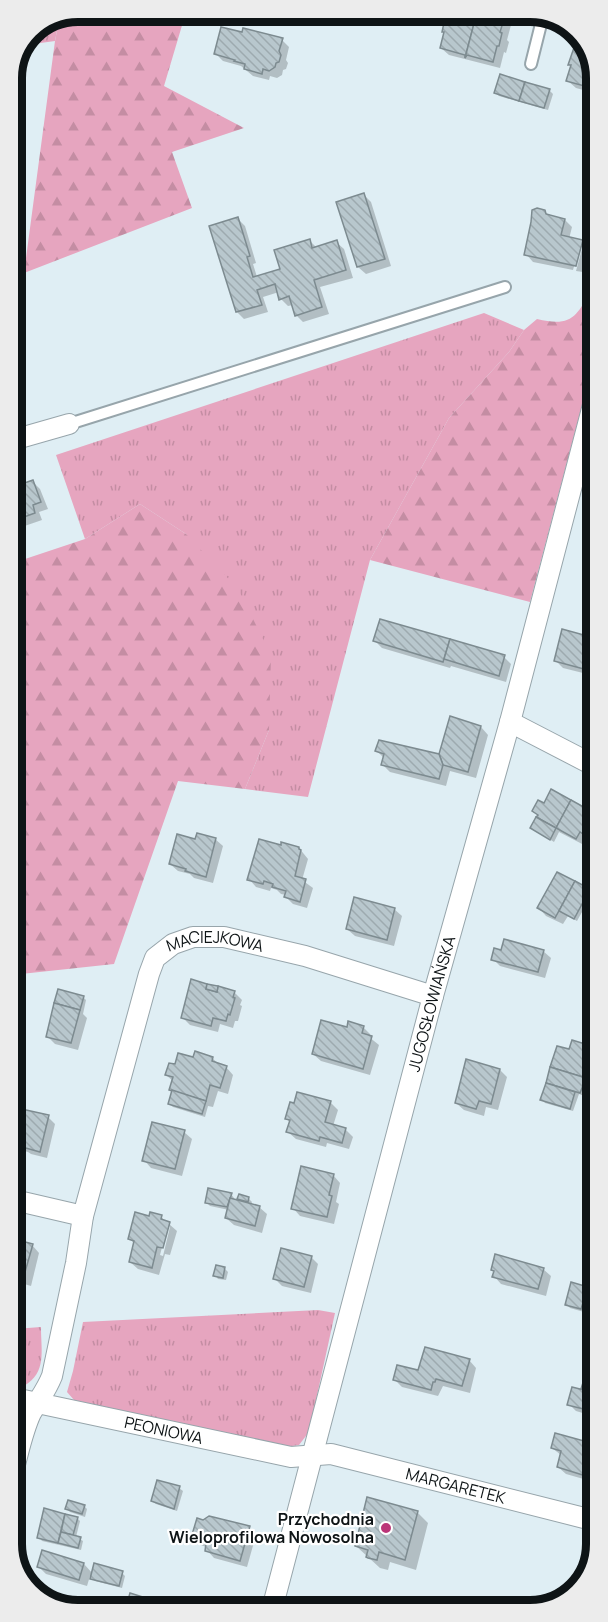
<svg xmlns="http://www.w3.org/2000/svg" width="608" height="1622" font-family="Manrope,sans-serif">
<defs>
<pattern id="grass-tufts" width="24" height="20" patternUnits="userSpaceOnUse" patternTransform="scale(1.5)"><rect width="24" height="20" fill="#e6a5bf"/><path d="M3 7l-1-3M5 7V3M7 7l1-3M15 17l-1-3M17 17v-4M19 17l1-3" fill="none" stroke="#c48da3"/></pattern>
<pattern id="forest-firs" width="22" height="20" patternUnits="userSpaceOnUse" patternTransform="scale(1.5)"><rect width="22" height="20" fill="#e6a5bf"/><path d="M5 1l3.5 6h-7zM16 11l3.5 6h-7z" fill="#c48da3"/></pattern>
<pattern id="building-back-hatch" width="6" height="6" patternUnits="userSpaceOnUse" patternTransform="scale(1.5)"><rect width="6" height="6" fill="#b8c7cd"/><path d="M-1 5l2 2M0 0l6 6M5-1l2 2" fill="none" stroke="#9daaaf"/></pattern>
</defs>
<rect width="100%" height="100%" fill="#dfeef4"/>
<g fill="url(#grass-tufts)">
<polygon points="59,20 55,41 26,45 32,31"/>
<polygon points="484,313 524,330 509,352 449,418 370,560 308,797 245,789 269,730 186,534 140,504 85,539 56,455"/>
<polygon points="318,1310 335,1313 309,1432 299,1445 286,1447 74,1400 67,1392 73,1371 83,1322"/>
<path d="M41,1327C41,1352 47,1372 24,1386L14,1384V1329Z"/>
</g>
<g fill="url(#forest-firs)">
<polygon points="79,12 186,12 164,86 244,128 172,152 192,208 24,273 55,41 59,20"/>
<path d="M591,289H594V360L530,602L370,560L449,418L509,352L524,330L537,319C570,327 577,318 591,289Z"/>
<polygon points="140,504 186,534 238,589 271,655 269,730 245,789 178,781 114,964 21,974 13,981 13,563 85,539"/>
</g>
<g fill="#0003" fill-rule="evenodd">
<polygon points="504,18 511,25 507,40 509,42 506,53 504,52 500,68 449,55 441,48"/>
<polygon points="282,40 289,47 286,60 288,63 286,69 283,70 282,75 277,78 270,76 269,80 253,76 241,66 223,61 216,54"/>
<polygon points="594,61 594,93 576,88 568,81 572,66 570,64"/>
<polygon points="549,90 553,94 548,110 499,96 496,93"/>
<polygon points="363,194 371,202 391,266 366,274 358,267"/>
<polygon points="544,211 550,216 565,220 572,227 569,239 582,242 590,249 583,272 576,271 583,245 580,245 573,270 533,262 526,254"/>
<polygon points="238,219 245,226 256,263 253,264 257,277 282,270 309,240 317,248 336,242 344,249 353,278 320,287 329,314 303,322 296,315 293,305 288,306 281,299 279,292 263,297 268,312 244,319 237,312"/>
<polygon points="33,482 40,489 48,509 39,512 42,520 13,530 13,489"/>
<polygon points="381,621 504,657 511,664 506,682 451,666 450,668 382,648 375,641"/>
<polygon points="595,639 595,676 563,668 555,660"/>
<polygon points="481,727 488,735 476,778 450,771 446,786 390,772 383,765 384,758 377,751 440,755"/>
<polygon points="534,811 590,812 595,817 595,825 592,830 595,833 595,840 594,842 587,839 584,845 559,832 554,842 532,828 539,816"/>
<polygon points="215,839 223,846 213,883 194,878 190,874 178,871 170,864"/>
<polygon points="299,848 308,859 302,880 313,888 307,908 293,904 286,897 286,895 281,894 277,890 271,888 270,891 256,887 249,879"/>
<polygon points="558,874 589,890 592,894 577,921 568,916 563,924 546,916 539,908"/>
<polygon points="394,909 402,916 394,946 355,936 347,929"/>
<polygon points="502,951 543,951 551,958 545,978 500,966 493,959"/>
<polygon points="234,992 242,1000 240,1005 242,1006 238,1021 235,1021 233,1028 220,1024 218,1032 190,1025 182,1017"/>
<polygon points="83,997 86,1000 83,1014 87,1018 78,1050 55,1044 47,1036"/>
<polygon points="363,1027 370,1034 369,1037 379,1045 370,1075 321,1061 313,1054 348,1029"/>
<polygon points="558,1048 570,1051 594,1048 595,1050 595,1076 593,1084 588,1083 584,1096 579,1094 573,1111 545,1103 542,1099"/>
<polygon points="212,1058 220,1065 226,1067 233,1075 228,1094 218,1091 213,1107 208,1106 205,1117 173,1107 169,1104 173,1092 173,1081 166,1075 176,1066 194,1059"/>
<polygon points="500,1070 507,1077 498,1110 486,1107 484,1116 464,1110 456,1103"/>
<polygon points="330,1102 338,1110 333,1126 345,1129 353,1137 349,1149 327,1143 326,1147 296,1139 288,1132 290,1123 287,1119"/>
<polygon points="18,1109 48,1117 55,1124 47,1158 31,1154 28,1152 17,1149 14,1145 14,1127"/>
<polygon points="184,1132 192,1139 182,1176 151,1168 144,1160"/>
<polygon points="333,1175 340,1183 336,1202 339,1204 334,1224 300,1216 293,1208"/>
<polygon points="231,1194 234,1198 233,1200 242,1202 239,1199 248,1198 252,1202 251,1205 259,1207 267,1214 262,1233 234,1225 226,1218 229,1210 210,1206 206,1202"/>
<path d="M161,1217L177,1231L170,1255L165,1254L159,1275L138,1269L130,1262L135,1244L130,1239L151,1218ZM168,1224L170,1227L163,1256L160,1255Z"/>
<polygon points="14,1240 32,1245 39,1253 31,1286 14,1281"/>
<polygon points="311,1257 318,1264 311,1293 282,1286 275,1279"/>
<polygon points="224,1268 228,1272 226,1280 218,1279 215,1275"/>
<polygon points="543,1269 551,1276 546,1296 501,1284 494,1276 495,1272 492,1270"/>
<polygon points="587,1288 590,1292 584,1312 570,1308 566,1304"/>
<polygon points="469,1360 476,1368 470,1393 443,1386 438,1396 402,1387 395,1380 419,1372"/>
<polygon points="586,1377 596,1380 596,1417 576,1411 569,1404 582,1391"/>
<polygon points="594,1445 596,1447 596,1473 594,1482 566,1474 558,1467 561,1455 552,1448"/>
<polygon points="179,1488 183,1491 177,1511 156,1504 152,1501"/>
<polygon points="84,1506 87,1509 85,1517 70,1512 67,1509"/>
<polygon points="45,1510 77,1518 80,1521 76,1537 83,1541 81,1550 42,1541 39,1537"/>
<polygon points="417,1512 428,1523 416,1570 390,1562 388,1570 380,1568 356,1546"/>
<polygon points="249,1528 256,1535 247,1567 214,1558 207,1550 207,1547 200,1545 193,1538"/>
<polygon points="43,1552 84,1564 93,1574 122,1573 125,1576 122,1588 95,1581 90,1576 87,1586 46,1574 39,1567"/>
<polygon points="161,1604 164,1607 163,1609 127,1610"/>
</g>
<g fill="url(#building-back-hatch)" stroke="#7d8b90" stroke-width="1.5">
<polygon points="449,12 477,12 465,58 465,55 440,48 444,32 442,32 445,18 447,19"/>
<polygon points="477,12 488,12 505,16 500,32 502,33 499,46 497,46 493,62 467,55 465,58"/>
<polygon points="221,27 242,32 243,28 283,38 279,51 281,55 279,62 276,63 275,67 269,71 263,69 262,74 244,69 245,64 234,61 235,60 214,54"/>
<polygon points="578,36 594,61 594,85 592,91 592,88 566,81 571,65 568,65"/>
<polygon points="500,74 525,82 519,101 494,93"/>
<polygon points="525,82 550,89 544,108 519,101"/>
<polygon points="364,193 385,259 357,267 336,202"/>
<polygon points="537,208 545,210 546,214 565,219 561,235 583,240 576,266 524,255 531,222 532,210"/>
<polygon points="238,217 250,256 247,257 253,277 280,269 274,250 310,239 312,248 337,240 346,270 314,280 322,307 295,316 289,296 279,300 275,284 257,290 262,305 236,312 209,226"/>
<polygon points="33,480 41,502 33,505 35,513 13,521 13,487"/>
<polygon points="380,619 450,639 443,662 373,641"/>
<polygon points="562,629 595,638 595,672 554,661"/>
<polygon points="450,639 505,655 499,676 444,659"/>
<polygon points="450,716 481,726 468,772 443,765 439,754"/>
<polygon points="379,740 439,754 443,765 439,779 381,765 384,754 375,751"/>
<polygon points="551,789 571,800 556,828 536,817 538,815 532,811 538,800 544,803"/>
<polygon points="571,800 591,811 585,823 591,827 586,836 580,832 576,839 556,828"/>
<polygon points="536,817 556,828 550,840 530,828"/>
<polygon points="197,833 216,838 206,877 185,871 186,869 169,864 177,834 195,839"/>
<polygon points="259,839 281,845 281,842 299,847 299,849 301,850 295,876 306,879 300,902 284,897 286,891 272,887 273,884 264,881 263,884 247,880"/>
<polygon points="557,872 575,881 555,918 537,908"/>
<polygon points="575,881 590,889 574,919 559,911"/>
<polygon points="354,897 395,908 387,940 346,929"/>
<polygon points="504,939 544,950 538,972 491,960 494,948 501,950"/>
<polygon points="191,979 207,984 206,989 217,992 218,986 235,991 233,997 235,998 230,1015 228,1014 226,1021 213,1018 211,1026 181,1018"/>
<polygon points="207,984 218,986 217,992 206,989"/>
<polygon points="58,989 84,996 80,1010 54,1003"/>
<polygon points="54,1003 80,1010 71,1043 46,1037"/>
<polygon points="321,1020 347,1027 348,1021 364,1026 362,1033 372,1036 363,1069 312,1054"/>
<polygon points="572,1040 595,1047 586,1078 550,1067 557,1046 569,1049"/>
<polygon points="195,1051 213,1057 212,1061 227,1066 220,1088 210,1085 206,1101 169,1090 173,1077 165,1075 169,1063 175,1064 178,1053 193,1057"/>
<polygon points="466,1059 500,1069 491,1104 479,1101 476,1109 455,1103"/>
<polygon points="550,1067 586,1078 580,1093 546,1083"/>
<polygon points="546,1083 575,1092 570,1109 540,1100"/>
<polygon points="172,1090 206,1101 202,1114 168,1104"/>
<polygon points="297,1092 331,1101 325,1122 346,1128 342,1143 320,1137 319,1141 286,1132 290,1120 285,1119 290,1102 294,1103"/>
<polygon points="17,1108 49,1115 40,1152 22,1147 22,1146 14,1143 14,1121"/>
<polygon points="152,1122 185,1130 175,1169 142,1161"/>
<polygon points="301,1166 334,1174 329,1195 332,1196 327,1217 291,1209"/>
<polygon points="208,1188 232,1193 227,1207 205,1203"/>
<polygon points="239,1194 249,1197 248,1202 237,1199"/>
<polygon points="230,1198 260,1206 255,1226 225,1218"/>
<polygon points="135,1212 149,1216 150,1212 162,1215 161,1219 170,1222 163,1248 157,1247 152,1268 129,1262 134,1241 128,1239"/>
<polygon points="14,1239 33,1244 23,1279 14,1277"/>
<polygon points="281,1248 312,1256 304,1287 273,1279"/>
<polygon points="495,1254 544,1268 538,1289 492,1277 494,1271 491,1270"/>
<polygon points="216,1265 225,1267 223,1278 213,1276"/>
<polygon points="571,1282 588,1287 581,1309 565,1305"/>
<polygon points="425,1347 470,1359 462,1386 436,1379 435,1382 433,1382 431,1390 393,1380 397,1365 418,1370"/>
<polygon points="585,1376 596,1378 596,1393 581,1389"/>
<polygon points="572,1387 596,1393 596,1412 567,1405"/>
<polygon points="555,1433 595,1444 586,1476 557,1467 561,1451 551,1448"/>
<polygon points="157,1480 180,1486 174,1509 151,1501"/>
<polygon points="367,1497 418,1511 405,1560 379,1552 377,1560 368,1558 366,1557 368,1550 355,1546"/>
<polygon points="68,1500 85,1505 82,1514 65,1509"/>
<polygon points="44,1508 65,1514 58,1543 37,1538"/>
<polygon points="65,1514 78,1517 73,1535 61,1532"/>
<polygon points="209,1516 250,1526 240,1561 205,1551 206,1543 191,1538 197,1518 203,1520"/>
<polygon points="61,1532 81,1537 78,1548 58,1543"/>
<polygon points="42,1550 84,1563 79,1580 37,1567"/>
<polygon points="94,1563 123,1571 119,1586 90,1579"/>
<polygon points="130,1593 146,1598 143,1610 125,1610"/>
<polygon points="146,1598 162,1602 159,1609 143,1610"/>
</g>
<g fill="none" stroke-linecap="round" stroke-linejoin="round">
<g stroke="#97a5ab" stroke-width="14">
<g id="lane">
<polyline points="531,64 543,16"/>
<polyline points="69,424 505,287"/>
</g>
</g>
<g stroke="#97a5ab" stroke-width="22">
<g id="street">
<polyline points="13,440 69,424"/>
<polyline points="510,722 595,766"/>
<polyline points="14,1200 83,1216"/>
<path id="s1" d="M14,1398L291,1457L331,1454L596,1521"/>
<path id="s2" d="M14,1468C19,1450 23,1430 31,1413C39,1399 46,1391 52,1376L76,1263L83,1216L149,974L155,958L173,944L193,937H224L305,956L433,996"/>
<path id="s3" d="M272,1609L433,996L510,722L594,401"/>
</g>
</g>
<use href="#lane" stroke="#fff" stroke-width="10"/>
<use href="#street" stroke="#fff" stroke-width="20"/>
</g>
<circle fill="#bb3578" stroke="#fff" stroke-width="2" cx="386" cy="1528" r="6"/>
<g text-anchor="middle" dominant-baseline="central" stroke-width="4.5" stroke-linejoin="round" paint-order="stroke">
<g font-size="16" fill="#0e1416" stroke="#fff">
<text stroke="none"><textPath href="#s2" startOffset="597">MACIEJKOWA</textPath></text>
<text stroke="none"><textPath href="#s3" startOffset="626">JUGOSŁOWIAŃSKA</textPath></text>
<text stroke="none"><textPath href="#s1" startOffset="153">PEONIOWA</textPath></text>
<text stroke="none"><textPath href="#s1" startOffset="452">MARGARETEK</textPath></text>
</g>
<g font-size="16" font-weight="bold" fill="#0e1416" stroke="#fff" text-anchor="end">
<text x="374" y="1519">Przychodnia<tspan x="374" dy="18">Wieloprofilowa Nowosolna</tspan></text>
</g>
</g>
<path d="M0 0H608V1622H0ZM78 22H530A56 56 0 0 1 586 78V1544A56 56 0 0 1 530 1600H78A56 56 0 0 1 22 1544V78A56 56 0 0 1 78 22Z" fill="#ececec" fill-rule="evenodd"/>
<path fill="none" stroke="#0e1416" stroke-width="8" d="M78 22H530A56 56 0 0 1 586 78V1544A56 56 0 0 1 530 1600H78A56 56 0 0 1 22 1544V78A56 56 0 0 1 78 22Z"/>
</svg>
